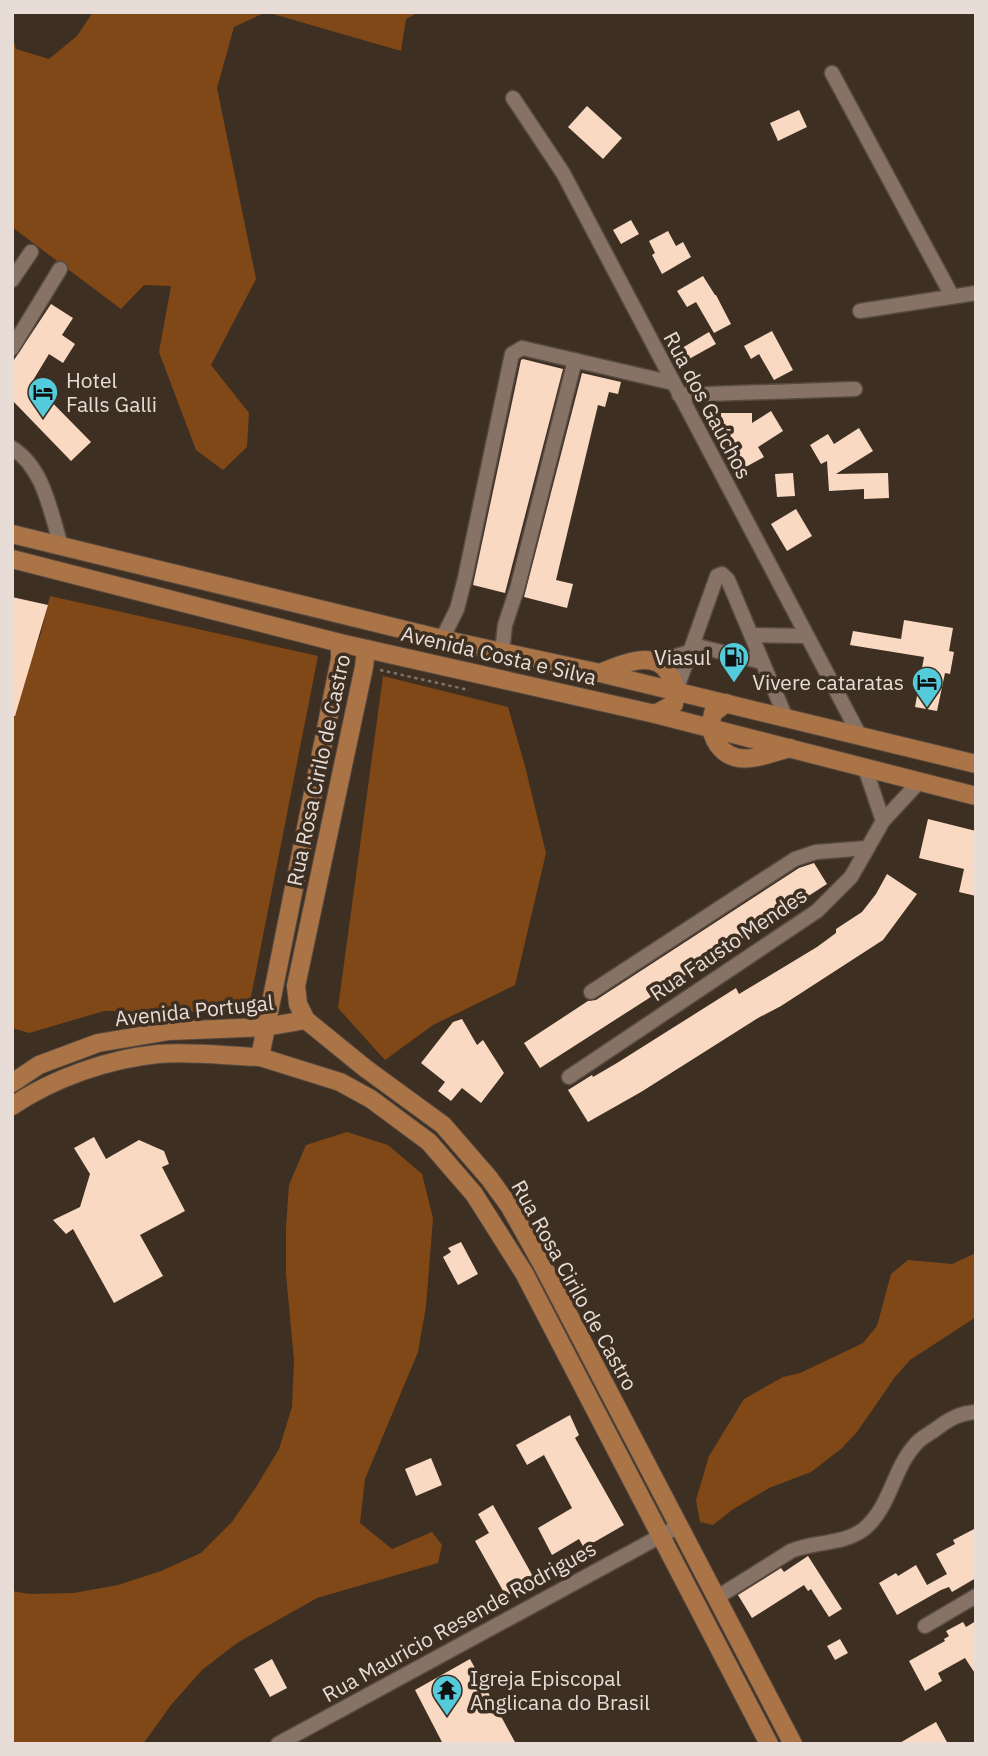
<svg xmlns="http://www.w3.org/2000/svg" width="988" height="1756" font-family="'IBM Plex Sans',sans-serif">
<rect width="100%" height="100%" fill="#3e2f23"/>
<g fill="#804816">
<polygon points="93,12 419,12 406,19 401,51 266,12 234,27 217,88 256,279 211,365 249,413 247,447 223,470 196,450 159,352 171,286 144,285 121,309 12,227 12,35 16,49 49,59 77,36"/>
<polygon points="50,596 318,656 248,1012 104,1011 29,1033 12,1028 12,709 41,633"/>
<polygon points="383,676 508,707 525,766 546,853 515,985 433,1025 385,1060 338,1008"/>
<polygon points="347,1132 388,1145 422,1174 433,1218 426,1306 418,1352 365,1479 360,1523 392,1549 432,1532 442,1545 438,1563 317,1598 237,1643 202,1670 171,1705 143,1744 12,1744 12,1591 29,1594 74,1593 118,1585 161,1571 201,1553 232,1522 256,1487 279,1449 292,1407 294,1360 286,1274 286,1228 289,1185 306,1145"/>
<polygon points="976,1253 976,1317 910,1360 895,1377 857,1432 841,1449 811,1472 769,1488 732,1510 713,1525 700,1522 696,1500 709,1456 744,1399 783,1377 800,1373 863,1343 877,1326 891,1274 908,1260 952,1264"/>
</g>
<g fill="#fad9c2">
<polygon points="587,106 622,138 603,159 568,127"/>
<polygon points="799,110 807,127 778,141 770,123"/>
<polygon points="631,220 639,234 621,244 613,230"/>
<polygon points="668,231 676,246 683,242 691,257 662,274 652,255 655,253 649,241"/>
<polygon points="703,276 715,295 716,295 731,324 714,333 696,302 687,307 677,291"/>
<polygon points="51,304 73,318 62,335 75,344 63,363 49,354 32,382 91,442 71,461 12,400 12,363"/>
<polygon points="772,331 793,370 774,380 759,354 751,359 744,346"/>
<polygon points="709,332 716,344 689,359 682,348"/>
<polygon points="523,359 563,369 505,593 473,585 521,360"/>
<polygon points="582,373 621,382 618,394 609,392 605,407 598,405 556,580 573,584 567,608 524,597"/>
<polygon points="771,411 783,431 758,447 764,457 742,469 724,438 721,438 721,413 752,413 752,423"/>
<polygon points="859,428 873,451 836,474 888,473 889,498 864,499 864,489 829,491 827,461 821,464 810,445 828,434 834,444"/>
<polygon points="793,473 795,496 777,497 775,474"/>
<polygon points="796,509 812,536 787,551 771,524"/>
<polygon points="12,597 48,605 15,716 12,716"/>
<polygon points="904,620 953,628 949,651 954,652 950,674 945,673 937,711 915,707 924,657 850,645 853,631 901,639"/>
<polygon points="928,819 976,831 976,896 959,892 964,869 919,858"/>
<polygon points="814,863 827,884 540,1068 524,1043 588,1001 596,1000 799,868"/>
<polygon points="887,874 917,894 883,940 781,1006 758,1018 641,1092 588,1122 568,1090 592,1075 593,1077 617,1063 736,988 739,994 817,947 836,933 836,929 862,912 876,894"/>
<polygon points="462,1019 477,1045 483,1040 504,1073 481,1103 462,1088 451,1101 438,1091 445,1082 421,1063 453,1022"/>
<polygon points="94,1137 106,1159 139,1140 164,1151 169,1164 162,1167 185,1211 140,1235 163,1276 114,1303 73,1229 66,1234 53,1220 80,1207 90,1174 74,1148"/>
<polygon points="461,1242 478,1274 458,1285 443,1257 451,1252 448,1248"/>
<polygon points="570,1415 579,1435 575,1438 624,1525 584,1548 579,1539 552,1555 538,1528 572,1508 544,1455 527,1465 516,1445"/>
<polygon points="431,1458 442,1485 416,1496 405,1469"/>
<polygon points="493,1505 535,1580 506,1596 475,1541 489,1533 478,1514"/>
<polygon points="976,1528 976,1578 952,1592 949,1587 941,1590 897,1615 879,1583 896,1573 898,1576 916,1565 927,1585 947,1574 936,1554 955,1544 953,1540"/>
<polygon points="808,1556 842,1609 829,1617 811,1589 808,1591 804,1585 752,1618 738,1595 781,1568 784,1572"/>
<polygon points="976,1621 976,1675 965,1658 938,1673 942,1681 925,1691 909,1661 945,1641 944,1639 949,1636 946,1631 963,1622 966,1627"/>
<polygon points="840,1639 848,1653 835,1660 827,1646"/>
<polygon points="272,1659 287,1688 270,1697 254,1669"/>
<polygon points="470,1659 516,1744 443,1744 415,1690"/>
<polygon points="936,1722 948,1744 898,1744 922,1730"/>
</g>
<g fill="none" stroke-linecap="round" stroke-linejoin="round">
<g stroke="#584a40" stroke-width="17">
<g id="minor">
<polyline points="832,73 952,296"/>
<polyline points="513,98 563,173 860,736"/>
<polyline points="12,280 31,252"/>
<polyline points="860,311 976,293"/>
<polyline points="12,348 60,269"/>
<polyline points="679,395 855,389"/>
<path d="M12,448C44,468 50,511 61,545"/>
<polyline points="751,635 807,636"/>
<polyline points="442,639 457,609 465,578 512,354 522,348 673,383"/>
<polyline points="693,645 762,662"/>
<polyline points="502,652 505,625 517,589 575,360"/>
<polyline points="655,662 690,652"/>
<polyline points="676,691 717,576 722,574 728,580 786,718"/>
<polyline points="865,768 883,821"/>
<polyline points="591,992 795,859 816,852 867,848"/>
<polyline points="569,1077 817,911 851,877 883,821 919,782"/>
<path d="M716,1598L791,1551C815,1541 843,1545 864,1529C890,1508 893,1469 915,1445C920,1438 929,1434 936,1429C949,1419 960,1413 976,1412"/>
<polyline points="925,1626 976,1596"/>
<polyline points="278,1744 679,1526"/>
</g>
</g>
<g stroke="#584a40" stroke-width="20">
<g id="major">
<polyline points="12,534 442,639 600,673 976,764"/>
<polyline points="12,559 340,643 655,714 976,796"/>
<polyline points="340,643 340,659 260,1057 340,1082 371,1099 429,1142 474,1194 524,1273 769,1744"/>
<polyline points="366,649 364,667 296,986 298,1004 306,1020 365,1068 443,1125 489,1178 510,1207 542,1264 793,1744"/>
<path d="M600,673C619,665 654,649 668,672C675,683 676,691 674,704L655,714"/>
<path d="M726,703L713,713C710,724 711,735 718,745C737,770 766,754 790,748"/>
<polyline points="12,1083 39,1065 98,1043 169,1031 265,1027 306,1020"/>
<path d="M12,1106C54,1078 108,1059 158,1054C191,1051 227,1056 260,1057"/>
</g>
</g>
<polyline stroke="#7e7167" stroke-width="2.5" stroke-dasharray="3.5 3.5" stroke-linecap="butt" points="380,670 469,690"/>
<use href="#minor" stroke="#867366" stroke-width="14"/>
<use href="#major" stroke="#ab7447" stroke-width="18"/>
</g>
<defs>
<g id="hotel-pin" transform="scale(1.575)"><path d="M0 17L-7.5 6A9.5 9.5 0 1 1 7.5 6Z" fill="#53cbdb" stroke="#3e2f23"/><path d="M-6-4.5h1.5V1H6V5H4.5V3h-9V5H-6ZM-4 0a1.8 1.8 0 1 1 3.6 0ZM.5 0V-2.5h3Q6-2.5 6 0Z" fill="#111"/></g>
<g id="fuel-pin" transform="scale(1.575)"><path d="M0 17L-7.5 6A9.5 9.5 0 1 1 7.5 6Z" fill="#53cbdb" stroke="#3e2f23"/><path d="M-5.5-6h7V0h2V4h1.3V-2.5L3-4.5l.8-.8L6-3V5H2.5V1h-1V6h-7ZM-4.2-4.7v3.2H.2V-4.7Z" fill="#111"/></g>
<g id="temple-pin" transform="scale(1.575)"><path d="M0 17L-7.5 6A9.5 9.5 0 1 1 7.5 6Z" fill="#53cbdb" stroke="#3e2f23"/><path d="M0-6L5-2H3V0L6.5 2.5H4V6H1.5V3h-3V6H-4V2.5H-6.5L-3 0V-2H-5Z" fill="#111"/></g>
</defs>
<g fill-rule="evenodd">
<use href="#hotel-pin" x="43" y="392"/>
<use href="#fuel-pin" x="734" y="657"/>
<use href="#hotel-pin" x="927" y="682"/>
<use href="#temple-pin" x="447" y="1690"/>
</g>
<g text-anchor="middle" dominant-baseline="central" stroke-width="7" stroke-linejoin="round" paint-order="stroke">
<g font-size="21" fill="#e8ddd6" stroke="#3e2f23" text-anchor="start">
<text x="66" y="380">Hotel<tspan x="66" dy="24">Falls Galli</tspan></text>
<text x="711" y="657" text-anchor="end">Viasul</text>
<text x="904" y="682" text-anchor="end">Vivere cataratas</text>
<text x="470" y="1678">Igreja Episcopal<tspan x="470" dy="24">Anglicana do Brasil</tspan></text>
</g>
<g font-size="21" fill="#e8ddd6" stroke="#3e2f23">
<text transform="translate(708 405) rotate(62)">Rua dos Gaúchos</text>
<text transform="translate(499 655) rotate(13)">Avenida Costa e Silva</text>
<text transform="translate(318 770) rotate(-78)">Rua Rosa Cirilo de Castro</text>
<text transform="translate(728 944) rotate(-34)">Rua Fausto Mendes</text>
<text transform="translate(194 1010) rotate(-6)">Avenida Portugal</text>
<text transform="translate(575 1285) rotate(61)">Rua Rosa Cirilo de Castro</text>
<text transform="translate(459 1621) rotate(-29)">Rua Mauricio Resende Rodrigues</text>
</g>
</g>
<rect width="988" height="1756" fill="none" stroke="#e8ddd6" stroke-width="28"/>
</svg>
